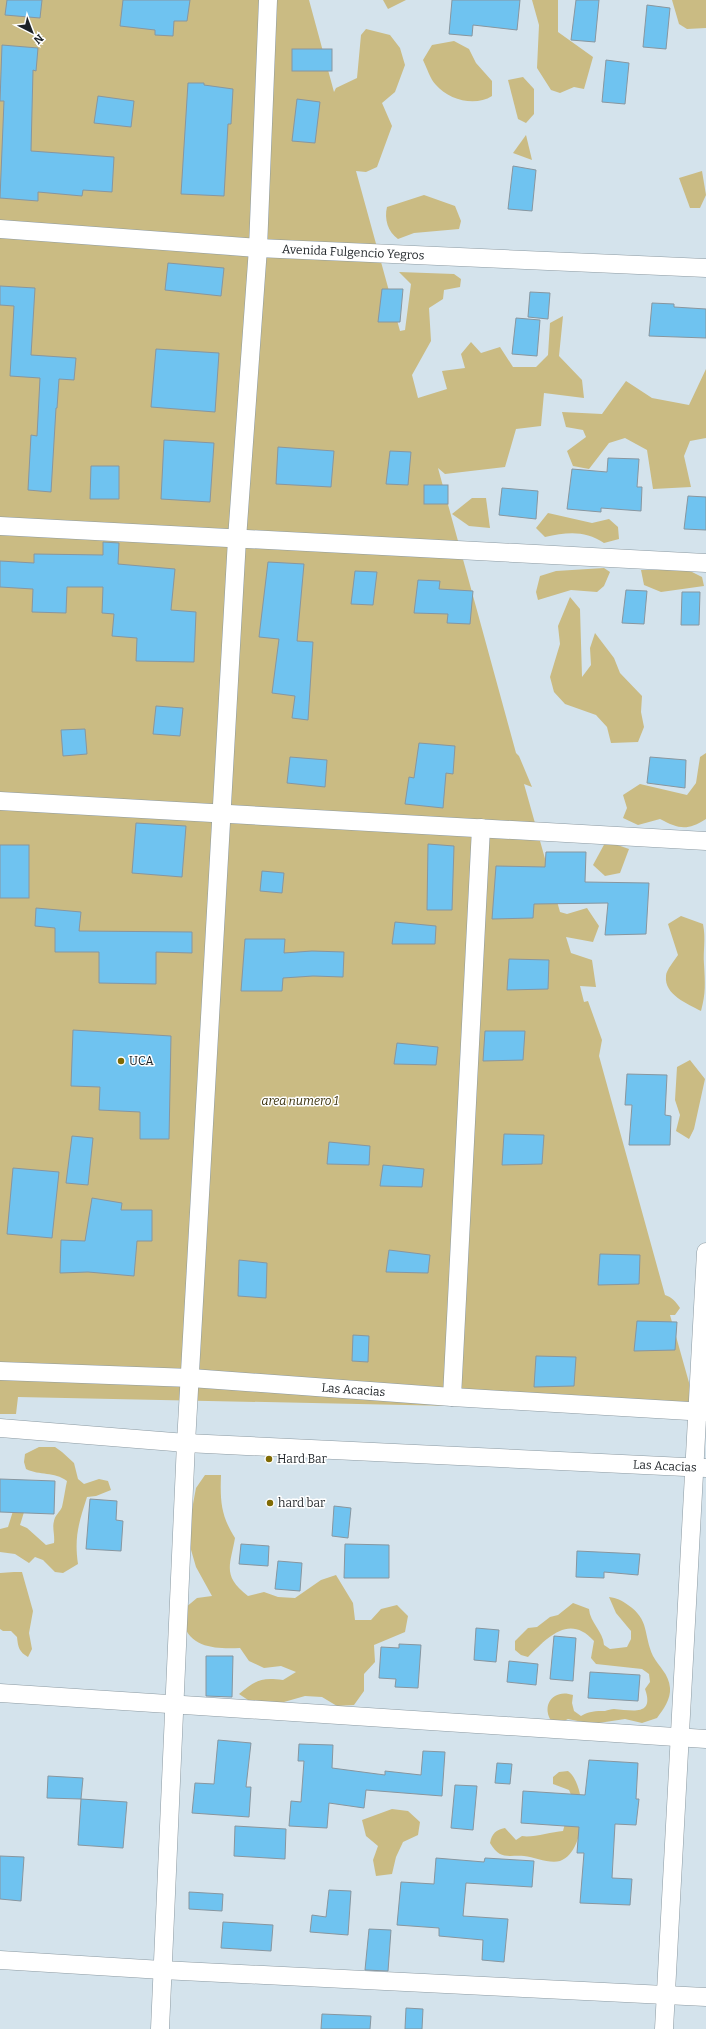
<svg xmlns="http://www.w3.org/2000/svg" width="706" height="2029" font-family="Bitter,serif">
<rect width="100%" height="100%" fill="#d4e3ec"/>
<g fill="#cabb83">
<path d="M0,0H309L334,92L336,88L357,78L361,35L366,29L390,35L400,48L405,65L395,92L382,103L392,126L377,167L366,172L356,171L400,331L405,330L411,284L399,272L454,274L461,279L460,287L444,290L443,299L429,308L431,341L412,375L418,398L447,389L442,371L465,368L461,354L471,342L481,353L500,347L513,367H536L548,355L550,323L563,316L559,356L582,380L584,398L544,393L541,426L516,429L505,467L445,474L438,468L516,753L519,756L532,787L524,784L560,912L567,914L587,908L599,926L593,942L566,937L571,953L592,960L596,987L580,986L584,1002L588,1001L602,1040L599,1056L665,1295C672,1297 676,1302 680,1308L675,1315H670L697,1411L18,1397L16,1414H0Z"/>
<polygon points="383,0 406,0 388,9"/>
<polygon points="532,0 558,0 558,32 593,57 584,89 574,87 560,93 551,90 537,68 539,25"/>
<polygon points="672,0 706,0 706,28 687,29 679,24"/>
<path d="M454,41L469,49L476,63L492,81V96C475,107 449,100 436,85C430,79 427,68 423,60L432,45Z"/>
<polygon points="523,77 534,89 534,114 526,123 518,119 508,80"/>
<polygon points="526,135 532,160 513,153"/>
<polygon points="702,171 706,195 700,208 690,208 679,178"/>
<path d="M424,195L455,206L461,221L459,229L414,233L398,239C388,232 384,219 387,207Z"/>
<polygon points="706,369 706,438 690,441 684,456 691,487 653,489 647,450 625,438 609,443 589,469 573,466 567,451 586,437 583,430 566,427 562,412 602,414 626,381 652,398 689,405"/>
<polygon points="472,498 486,498 490,528 469,526 452,514"/>
<path d="M548,513L592,523L609,519L618,527L619,539L604,543C585,530 567,532 545,537L536,528Z"/>
<polygon points="604,568 610,572 604,586 597,592 571,590 538,600 536,592 540,576 556,571"/>
<polygon points="641,570 688,570 702,577 704,586 661,592 644,585"/>
<polygon points="570,597 580,609 582,677 591,665 590,648 595,633 614,658 620,673 642,696 641,712 644,727 638,742 611,743 607,727 596,715 565,704 554,692 550,677 560,644 558,626"/>
<path d="M706,753V819C687,831 679,829 660,819L638,825L623,818L627,808L623,795L640,784L687,795L696,783L700,757Z"/>
<polygon points="606,841 629,849 620,873 605,876 593,865"/>
<path d="M681,916L703,924C706,939 703,950 704,964C705,983 706,993 701,1011C688,1004 664,995 666,976C666,970 675,960 678,955L668,924Z"/>
<polygon points="690,1060 705,1079 694,1129 689,1139 676,1131 680,1115 675,1100 677,1067"/>
<path d="M39,1447H55L62,1452L74,1463L78,1479L84,1484L99,1479L108,1481L111,1490L96,1496L87,1497C79,1522 74,1537 78,1564L63,1573L55,1572L43,1560L35,1557L29,1563L15,1554L0,1552V1529L8,1527L13,1511L25,1509L20,1525L27,1528L46,1545L54,1543C55,1535 52,1528 54,1521C55,1515 60,1512 62,1507C63,1504 66,1485 67,1481C54,1471 40,1476 26,1469L24,1462L25,1454Z"/>
<path d="M205,1475H221C220,1501 221,1516 235,1538C230,1566 222,1576 248,1596L264,1592L278,1597L295,1598L321,1580L336,1575L353,1603L355,1620H371L381,1609L397,1605L408,1616L405,1632L374,1645L375,1662L364,1674V1691L354,1705L337,1706L322,1697L305,1696L270,1706L254,1704L239,1694C256,1680 261,1677 283,1680L296,1672L281,1666L264,1668L249,1661L240,1648C220,1649 190,1649 184,1624C183,1619 185,1613 185,1608L197,1598L212,1596L196,1567L187,1536L196,1488Z"/>
<path d="M14,1572H22L33,1611L29,1633L32,1649L28,1657C19,1652 18,1647 17,1637L11,1631H3L0,1629V1573Z"/>
<path d="M609,1597C617,1598 621,1600 628,1605C650,1620 643,1634 653,1656C659,1667 669,1674 670,1688C671,1699 663,1710 657,1718L642,1723L625,1719L592,1724L568,1719L560,1723L552,1722C540,1705 554,1688 573,1695L572,1703L574,1711L581,1716C590,1711 595,1711 605,1711C608,1710 611,1709 614,1709C631,1710 655,1717 645,1689L650,1682L649,1674L642,1669L596,1664L591,1658L594,1641C569,1613 547,1638 528,1657L521,1655L515,1650V1641L528,1628L537,1627L550,1617L558,1615L573,1603L589,1609C590,1623 603,1631 604,1645L610,1649L627,1647L631,1639V1631L616,1613Z"/>
<path d="M568,1771C588,1786 587,1852 560,1861C549,1864 535,1857 524,1856C507,1855 500,1860 490,1843C492,1833 496,1830 505,1828L516,1840L522,1836C532,1838 551,1832 563,1831L572,1797L569,1790L553,1784V1777L559,1772Z"/>
<polygon points="392,1809 408,1811 420,1822 418,1835 403,1842 396,1857 392,1874 376,1876 373,1860 378,1846 366,1836 362,1820"/>
</g>
<g fill="#6fc3f0" stroke="#88969f">
<polygon points="7,0 42,0 40,18 5,15"/>
<polygon points="123,0 190,0 187,21 174,21 173,36 155,35 155,30 120,26"/>
<polygon points="452,0 520,0 517,30 473,25 472,36 449,34"/>
<polygon points="576,0 599,0 595,42 571,40"/>
<polygon points="647,5 670,8 666,49 643,47"/>
<polygon points="2,45 38,48 36,71 33,70 31,151 114,157 112,192 83,190 82,196 38,192 38,201 0,198 4,101 0,101"/>
<rect x="292" y="49" width="40" height="22"/>
<polygon points="606,60 629,63 625,104 602,102"/>
<polygon points="188,83 204,83 204,85 233,89 231,124 228,124 224,196 181,194"/>
<polygon points="98,96 134,101 131,127 94,123"/>
<polygon points="297,99 320,102 315,143 292,141"/>
<polygon points="513,166 536,170 532,211 508,209"/>
<polygon points="168,263 224,268 221,296 165,290"/>
<polygon points="0,286 35,288 31,355 76,358 74,380 59,379 57,408 56,408 51,492 28,490 31,435 37,436 40,378 10,376 14,306 0,305"/>
<polygon points="382,289 403,289 400,322 378,322"/>
<polygon points="530,292 550,293 548,319 528,317"/>
<polygon points="652,303 674,304 674,307 706,309 706,338 649,336"/>
<polygon points="516,318 540,320 537,356 512,354"/>
<polygon points="156,349 219,353 215,412 151,407"/>
<polygon points="164,440 214,443 210,502 161,499"/>
<polygon points="278,447 334,451 331,487 276,484"/>
<polygon points="390,451 411,452 408,485 386,484"/>
<polygon points="608,458 639,459 637,487 642,487 641,511 601,508 601,512 567,509 572,469 607,472"/>
<polygon points="91,466 119,466 119,499 90,499"/>
<rect x="424" y="485" width="24" height="19"/>
<polygon points="502,488 538,491 536,519 499,515"/>
<polygon points="688,496 706,497 706,530 684,529"/>
<polygon points="103,542 119,543 118,564 175,569 171,610 196,612 194,662 136,661 137,638 112,636 114,614 102,613 103,587 67,587 66,613 32,612 33,589 0,587 0,561 34,563 34,554 103,555"/>
<polygon points="268,562 304,564 297,641 313,642 308,720 292,718 295,696 272,693 279,639 259,637"/>
<polygon points="355,571 377,572 373,605 351,604"/>
<polygon points="418,580 440,581 439,589 473,591 470,624 447,623 448,614 414,613"/>
<polygon points="626,590 647,591 644,624 622,623"/>
<polygon points="682,592 700,592 699,625 681,625"/>
<polygon points="156,706 183,708 180,736 153,734"/>
<polygon points="85,729 87,754 63,756 61,730"/>
<polygon points="419,743 455,746 453,774 446,773 443,808 405,804 409,777 414,778"/>
<polygon points="290,757 327,760 325,787 287,783"/>
<polygon points="650,757 686,760 685,788 647,783"/>
<polygon points="136,823 186,826 182,877 132,873"/>
<polygon points="428,844 454,846 452,910 427,910"/>
<rect x="0" y="845" width="29" height="53"/>
<polygon points="546,852 586,852 585,882 649,883 646,934 605,935 608,903 534,904 533,918 492,919 496,866 545,867"/>
<polygon points="262,871 284,873 282,893 260,891"/>
<polygon points="36,908 81,912 79,931 192,932 192,953 156,952 156,984 99,983 99,952 55,952 55,928 35,926"/>
<polygon points="395,922 436,926 435,944 392,944"/>
<polygon points="245,939 285,939 284,953 312,951 344,952 343,977 313,976 283,978 282,991 241,991"/>
<polygon points="509,959 549,960 548,989 507,990"/>
<polygon points="73,1030 171,1036 169,1139 140,1139 140,1112 99,1110 100,1087 71,1086"/>
<polygon points="485,1031 525,1031 523,1060 483,1061"/>
<polygon points="397,1043 438,1047 436,1065 394,1064"/>
<polygon points="627,1074 667,1075 665,1115 671,1116 670,1145 629,1145 632,1105 625,1105"/>
<polygon points="504,1134 544,1135 542,1164 502,1165"/>
<polygon points="72,1136 93,1138 88,1185 66,1183"/>
<polygon points="329,1142 370,1146 369,1165 327,1164"/>
<polygon points="383,1165 424,1169 422,1187 380,1186"/>
<polygon points="13,1168 59,1172 52,1238 7,1234"/>
<polygon points="92,1198 122,1203 121,1210 152,1210 152,1241 137,1241 134,1276 88,1272 60,1273 61,1240 85,1241"/>
<polygon points="389,1250 430,1255 428,1273 386,1272"/>
<polygon points="600,1254 640,1255 639,1284 598,1285"/>
<polygon points="239,1260 267,1263 266,1298 238,1296"/>
<polygon points="637,1321 677,1322 675,1350 634,1351"/>
<polygon points="353,1335 369,1336 368,1362 352,1361"/>
<polygon points="536,1356 576,1357 574,1386 534,1387"/>
<polygon points="0,1479 55,1481 54,1514 0,1512"/>
<polygon points="90,1499 117,1501 116,1520 123,1521 121,1551 86,1549"/>
<polygon points="334,1506 351,1508 348,1538 332,1536"/>
<polygon points="241,1544 269,1546 268,1566 239,1564"/>
<polygon points="345,1544 389,1545 389,1578 344,1578"/>
<polygon points="577,1551 640,1554 638,1575 604,1572 604,1578 576,1577"/>
<polygon points="278,1561 302,1563 300,1591 275,1589"/>
<polygon points="476,1628 499,1630 496,1662 474,1660"/>
<polygon points="554,1636 576,1638 573,1681 550,1679"/>
<polygon points="399,1644 421,1645 418,1688 395,1687 396,1679 379,1678 381,1647 399,1648"/>
<polygon points="206,1656 233,1656 232,1697 206,1696"/>
<polygon points="509,1661 538,1664 536,1685 507,1682"/>
<polygon points="590,1672 640,1675 638,1701 588,1698"/>
<polygon points="218,1740 251,1743 246,1787 251,1787 249,1817 192,1813 195,1783 214,1784"/>
<polygon points="299,1744 333,1745 332,1768 385,1775 385,1771 421,1775 423,1751 445,1752 442,1796 366,1790 364,1808 329,1803 327,1828 289,1826 291,1801 301,1802 304,1761 298,1761"/>
<polygon points="589,1760 638,1763 636,1799 639,1799 636,1825 615,1824 612,1878 632,1879 630,1905 580,1903 584,1853 577,1853 579,1827 521,1823 523,1791 585,1795"/>
<polygon points="497,1763 512,1764 510,1784 495,1783"/>
<polygon points="48,1776 83,1778 81,1799 127,1802 123,1848 78,1845 81,1799 47,1798"/>
<polygon points="455,1785 477,1786 473,1830 451,1828"/>
<polygon points="235,1826 286,1829 285,1859 234,1856"/>
<polygon points="0,1856 24,1857 21,1901 0,1899"/>
<polygon points="436,1858 484,1862 485,1858 534,1861 532,1887 466,1883 463,1916 508,1919 504,1962 482,1960 483,1940 439,1936 439,1928 397,1925 401,1882 434,1884"/>
<polygon points="329,1890 351,1891 348,1935 310,1932 312,1915 326,1917"/>
<polygon points="189,1892 223,1894 222,1911 189,1909"/>
<polygon points="223,1922 273,1925 271,1951 221,1948"/>
<polygon points="369,1929 391,1930 388,1971 365,1970"/>
<polygon points="406,2008 423,2009 422,2029 405,2029"/>
<polygon points="322,2014 371,2016 370,2029 321,2029"/>
</g>
<g fill="none" stroke-linecap="round" stroke-linejoin="round">
<g stroke="#8c9aa2" stroke-width="19">
<g id="minor">
<path id="s1" d="M0,229L258,248L706,268"/>
<polyline points="0,526 706,563"/>
<polyline points="0,801 706,841"/>
<path id="s2" d="M0,1371L191,1378L452,1397L706,1412"/>
<polyline points="452,1397 481,828"/>
<path id="s3" d="M0,1428L186,1443L706,1468"/>
<polyline points="0,1693 706,1739"/>
<polyline points="0,1960 162,1970 706,1997"/>
<polyline points="160,2029 186,1443 237,539 258,248 268,0"/>
<polyline points="664,2029 706,1252"/>
</g>
</g>
<use href="#minor" stroke="#fff" stroke-width="18"/>
</g>
<g fill="#806b04" stroke="#fff" stroke-width="1.5">
<circle cx="121" cy="1061" r="4"/>
<circle cx="269" cy="1459" r="4"/>
<circle cx="270" cy="1503" r="4"/>
</g>
<g text-anchor="middle" dominant-baseline="central" stroke-width="3" stroke-linejoin="round" paint-order="stroke">
<g font-size="12" fill="#1d2226" stroke="#fff">
<text stroke="none"><textPath href="#s1" startOffset="354">Avenida Fulgencio Yegros</textPath></text>
<text stroke="none"><textPath href="#s2" startOffset="354">Las Acacias</textPath></text>
<text stroke="none"><textPath href="#s3" startOffset="666">Las Acacias</textPath></text>
</g>
<g font-size="12" fill="#1d2226" stroke="#fff" text-anchor="start">
<text x="129" y="1061">UCA</text>
<text x="277" y="1459">Hard Bar</text>
<text x="278" y="1503">hard bar</text>
</g>
<g font-size="12" font-style="italic" fill="#382f0a" stroke="#fff">
<text x="300" y="1101">area numero 1</text>
</g>
</g>
<g transform="translate(32 32) rotate(138)" stroke="#ffffff" stroke-width="3" paint-order="stroke">
<path d="M0-3L7 15L0 10L-7 15Z" fill="#1d2226"/>
<text y="-6" font-size="11" font-weight="bold" text-anchor="middle" fill="#1d2226">N</text>
</g>
</svg>
